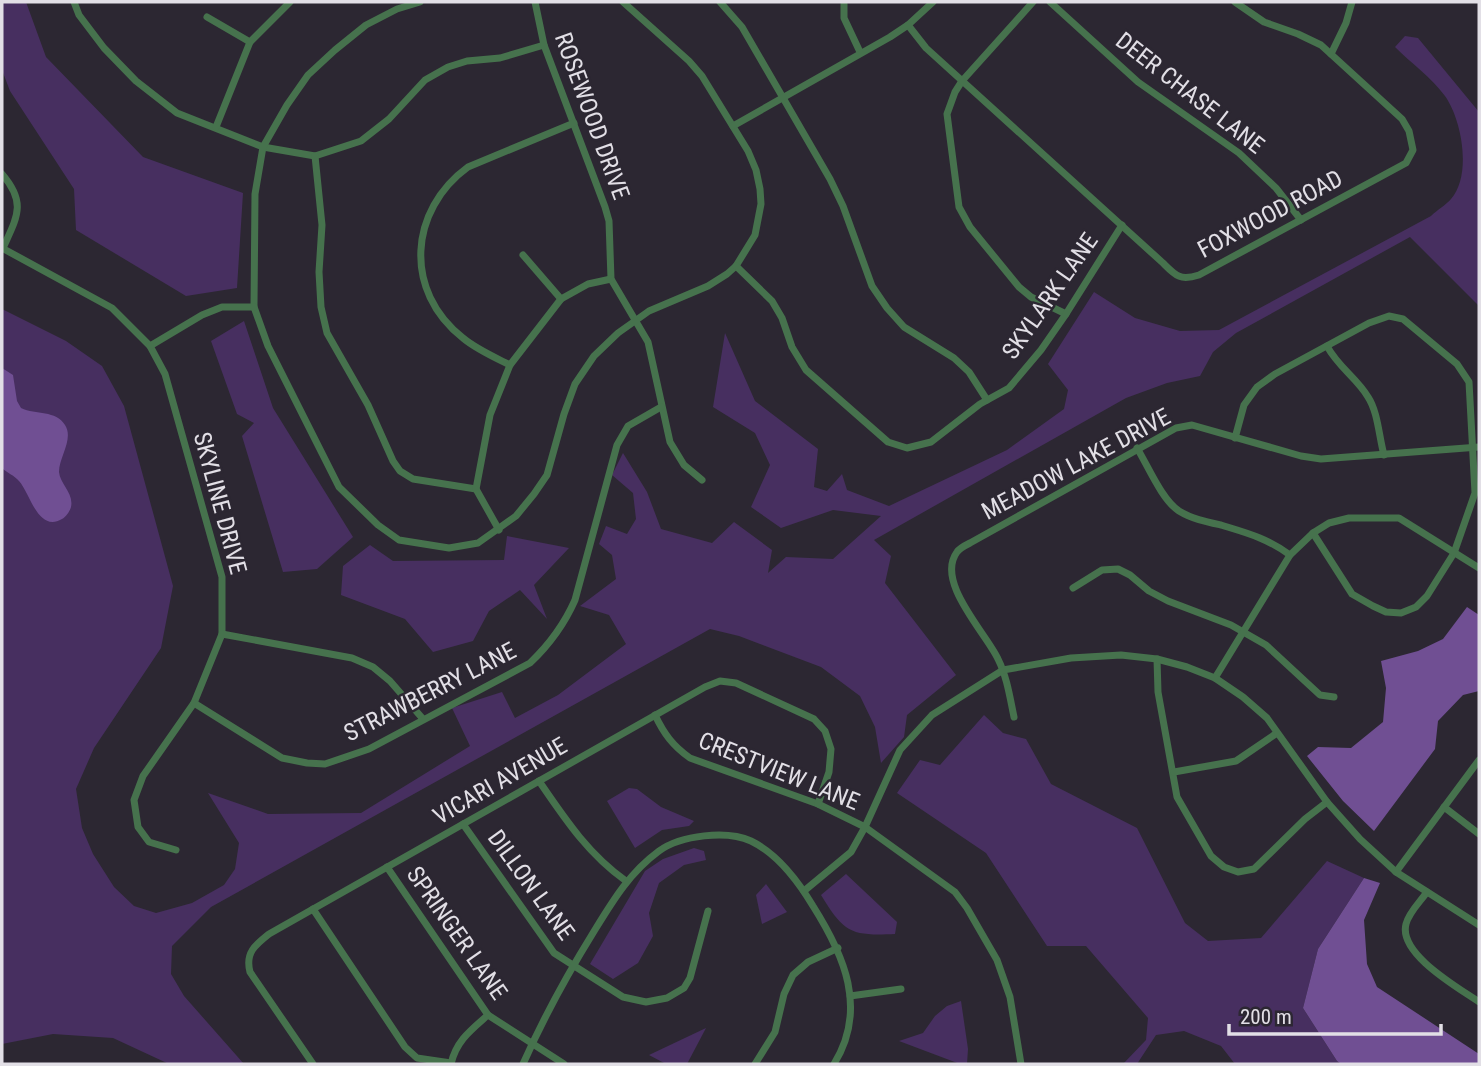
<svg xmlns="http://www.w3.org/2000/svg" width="1481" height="1066" font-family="'Roboto Condensed',sans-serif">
<rect width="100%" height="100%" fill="#2c2732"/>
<g fill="#472f60">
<polygon points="2,2 26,2 46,57 143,157 243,193 237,288 186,296 76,230 74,189 10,91 2,70"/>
<path d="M1405,36L1418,38L1479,112V306L1410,237L1236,333L1213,352L1200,376L1167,383L1126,398L874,540L891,556L885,583L956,675L907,715L904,737L881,763L875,727L860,696L821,667L739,636L710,629L211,907L172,946L171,974L184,996L244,1064H169L113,1038L53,1034L2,1044V309L66,341L102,366L124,406L173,586L161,648L94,748L76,789L82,828L93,854L114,887L134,906L156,913L192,903L224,885L235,869L239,843L208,793L268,814L361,813L470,746L452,708L502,692L515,718L558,695L626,644L609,615L580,606L616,579L612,555L599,544L606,526L627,534L636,519L633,493L612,475L623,453L647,492L661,529L712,543L734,522L772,550L768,573L786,557L833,559L881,516L833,510L781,528L751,507L770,465L755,433L713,407L725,333L755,401L818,449L814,487L827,491L842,474L847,490L889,506L1007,450L1064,409L1068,390L1048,364L1094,292L1135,318L1180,331L1219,330L1431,216C1437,210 1446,205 1451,199C1472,175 1462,120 1445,96C1432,78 1411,63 1395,47Z"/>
<polygon points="244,321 273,408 353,537 317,569 283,572 242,436 254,423 237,414 211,341"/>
<polygon points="507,536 569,548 534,585 547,619 520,590 489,611 473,641 433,652 405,619 341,595 343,566 370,545 393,561 504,560"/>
<polygon points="984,715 1003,733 1026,739 1051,784 1137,828 1185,923 1208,941 1261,938 1327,861 1364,878 1318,949 1303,1008 1337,1061 1341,1064 1235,1064 1221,1046 1184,1031 1156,1035 1137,1064 1123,1064 1146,1040 1148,1018 1086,946 1047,946 986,853 897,793 920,760 940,765"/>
<polygon points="629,788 637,789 661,807 694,821 689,826 662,830 635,848 607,801"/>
<polygon points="694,848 704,851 706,860 684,865 659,883 649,913 653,936 638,963 613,979 590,964 645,871 663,859"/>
<path d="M846,874L897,922L895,934C851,936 844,933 821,895Z"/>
<polygon points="766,884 787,912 762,924 756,895"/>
<polygon points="961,1001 968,1049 967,1064 960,1064 899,1041 923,1033 935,1016 947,1006"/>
<polygon points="706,1028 687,1064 666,1064 649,1055"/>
</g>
<g fill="#704f93">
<path d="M2,368L13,375L17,401L21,408C36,415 56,410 65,425C74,439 59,457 59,472C60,484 74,493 71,507C70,511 66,517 62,519C38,533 30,493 19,481C14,475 7,473 2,468Z"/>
<polygon points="1467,607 1479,615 1479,691 1463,695 1438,721 1435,749 1374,831 1343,801 1307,756 1318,747 1351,748 1383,722 1386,688 1381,661 1418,651 1443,639"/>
<polygon points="1364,878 1380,883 1364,920 1367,964 1377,987 1479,1054 1479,1064 1341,1064 1337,1061 1303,1008 1318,949"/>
</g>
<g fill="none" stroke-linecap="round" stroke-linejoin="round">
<g stroke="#46724d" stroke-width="7">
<polyline points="74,2 79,15 104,48 136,81 177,113 263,147 315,156 361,141 389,119 425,80 448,67 467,61 500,58 544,45"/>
<polyline points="420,2 397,9 366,25 335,50 308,75 287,105 263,147 255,194 254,307 268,346 339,487 378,525 399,540 449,548 478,543 516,516 534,494 547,475 564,414 575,384 594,356 618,333 649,311 708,286 727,274 736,266 755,235 761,204 760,189 756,170 748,151 702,76 689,61 623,2"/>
<polyline points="535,2 544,45 605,207 609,221 611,279 648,342 670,442 684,465 702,480"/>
<polyline points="720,2 742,27 830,179 843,206 872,286 887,308 904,327 954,358 969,372 987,400"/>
<polyline points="1033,2 962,81 955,92 947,114 959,207 970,227 1019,287 1031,297 1066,314"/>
<polyline points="1050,2 1138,82 1239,153 1276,188 1301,220"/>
<polyline points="844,4 844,18 860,52"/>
<polyline points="207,17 250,42"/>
<path d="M908,25L926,48L1163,263C1176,276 1180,281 1199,275L1406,163L1413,150L1409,131L1402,119L1321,45L1298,34L1264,22L1235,2"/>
<polyline points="1331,54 1346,23 1352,2"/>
<polyline points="733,126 890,37 908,25 933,2"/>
<polyline points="216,127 250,42 290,2"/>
<polyline points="315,156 322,225 319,272 321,307 327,333 368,405 393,461 400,471 413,479 476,489"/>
<path d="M2,174C27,203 17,217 3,248"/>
<polyline points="2,248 112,308 150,346 165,374 222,577 222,634 194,703 143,776 134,800 138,827 149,842 176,850"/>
<polyline points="523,255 561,299"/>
<polyline points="736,266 772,301 782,318 792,347 806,370 888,442 907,448 931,442 980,404 1009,388 1041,350 1066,314 1122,225"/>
<polyline points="150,346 202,315 222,307 254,307"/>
<path d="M1327,346C1338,367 1357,378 1368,397C1378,412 1379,437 1384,455"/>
<path d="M510,365C494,357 476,349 463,338C403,291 409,210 468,167L574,123"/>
<polyline points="1235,438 1244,405 1257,387 1275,374 1369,323 1389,316 1403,319 1457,364 1469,382 1475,493 1454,553 1427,596 1416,607 1401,613 1386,612 1373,606 1352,594 1313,533"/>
<path d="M1137,448C1148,466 1162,500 1179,511C1192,519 1207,522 1221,525C1247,533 1267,538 1290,555"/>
<polyline points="499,530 476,489 490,415 510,365 561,299 588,284 611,279"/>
<polyline points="1073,588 1102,570 1118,569 1130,575 1149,591 1168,601 1231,625 1266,645 1320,695 1334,697"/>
<polyline points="222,634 352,658 373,667 390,681 423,719"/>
<polyline points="1157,659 1158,692 1177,797 1211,856 1224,867 1238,872 1254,869 1305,819 1327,802"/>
<polyline points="1215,678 1290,555 1313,533 1329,523 1349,518 1399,518 1479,568"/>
<path d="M194,703L282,758L307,763L325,764L369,749L530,663C550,644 564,625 575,600L617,445L628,426L661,407"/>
<path d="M655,715C664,734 673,746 690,758L818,804L865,827L955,892L967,908L997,960L1010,997L1021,1064"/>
<path d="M1014,717C1010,698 1007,677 998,659C986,633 935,582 957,552C959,549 966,545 970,543L1176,428L1192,425L1301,456L1321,459L1479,447"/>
<polyline points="1174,772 1236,761 1277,733"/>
<path d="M539,781C565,819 588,854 626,881"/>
<polyline points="1444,807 1479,834"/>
<polyline points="463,824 554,953 623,997 646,1002 667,998 684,988 690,978 708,911"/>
<polyline points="387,867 488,1015 564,1064"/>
<polyline points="1396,872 1479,760"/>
<polyline points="804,891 851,852 865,827 900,750 932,715 1003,670 1071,658 1121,655 1157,659 1187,667 1215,678 1243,697 1267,718 1327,802 1360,839 1396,872 1479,925"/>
<path d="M1427,892C1420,902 1409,912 1406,924C1398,954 1459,988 1479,1002"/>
<polyline points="313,909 405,1047 417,1058 451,1063"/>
<polyline points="850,996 901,989"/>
<path d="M313,1064L250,972C245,953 255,945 269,934L705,687L720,681L736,683L814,719L825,731L831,749L829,772L818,804"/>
<path d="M451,1064C456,1041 471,1030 488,1015"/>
<path d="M523,1064C543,1019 567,975 593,933C612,902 629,873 659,851C681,835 727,830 751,841C778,854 798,881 813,906C844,955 868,1009 834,1064"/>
<polyline points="755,1064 775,1032 784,994 793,975 808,962 838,948"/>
</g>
</g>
<g text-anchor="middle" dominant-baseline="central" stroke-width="5" stroke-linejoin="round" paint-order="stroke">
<g font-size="24" fill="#e2dfe6" stroke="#2c2732">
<text transform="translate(1190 93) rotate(38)">DEER CHASE LANE</text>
<text transform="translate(592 116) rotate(70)">ROSEWOOD DRIVE</text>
<text transform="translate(1270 214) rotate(-28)">FOXWOOD ROAD</text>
<text transform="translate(1050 296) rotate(-55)">SKYLARK LANE</text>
<text transform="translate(1076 464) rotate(-28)">MEADOW LAKE DRIVE</text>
<text transform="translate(220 503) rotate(75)">SKYLINE DRIVE</text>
<text transform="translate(430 692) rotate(-27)">STRAWBERRY LANE</text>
<text transform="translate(779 771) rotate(22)">CRESTVIEW LANE</text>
<text transform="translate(500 781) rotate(-30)">VICARI AVENUE</text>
<text transform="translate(531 885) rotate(54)">DILLON LANE</text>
<text transform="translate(457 933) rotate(55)">SPRINGER LANE</text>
</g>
</g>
<rect width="1481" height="1066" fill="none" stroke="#e2dfe6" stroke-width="7"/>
<path d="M1229 1024v10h212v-10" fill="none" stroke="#e2dfe6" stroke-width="3.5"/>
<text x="1240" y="1024" font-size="21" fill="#e2dfe6" stroke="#2c2732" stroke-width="5" paint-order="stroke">200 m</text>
</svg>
